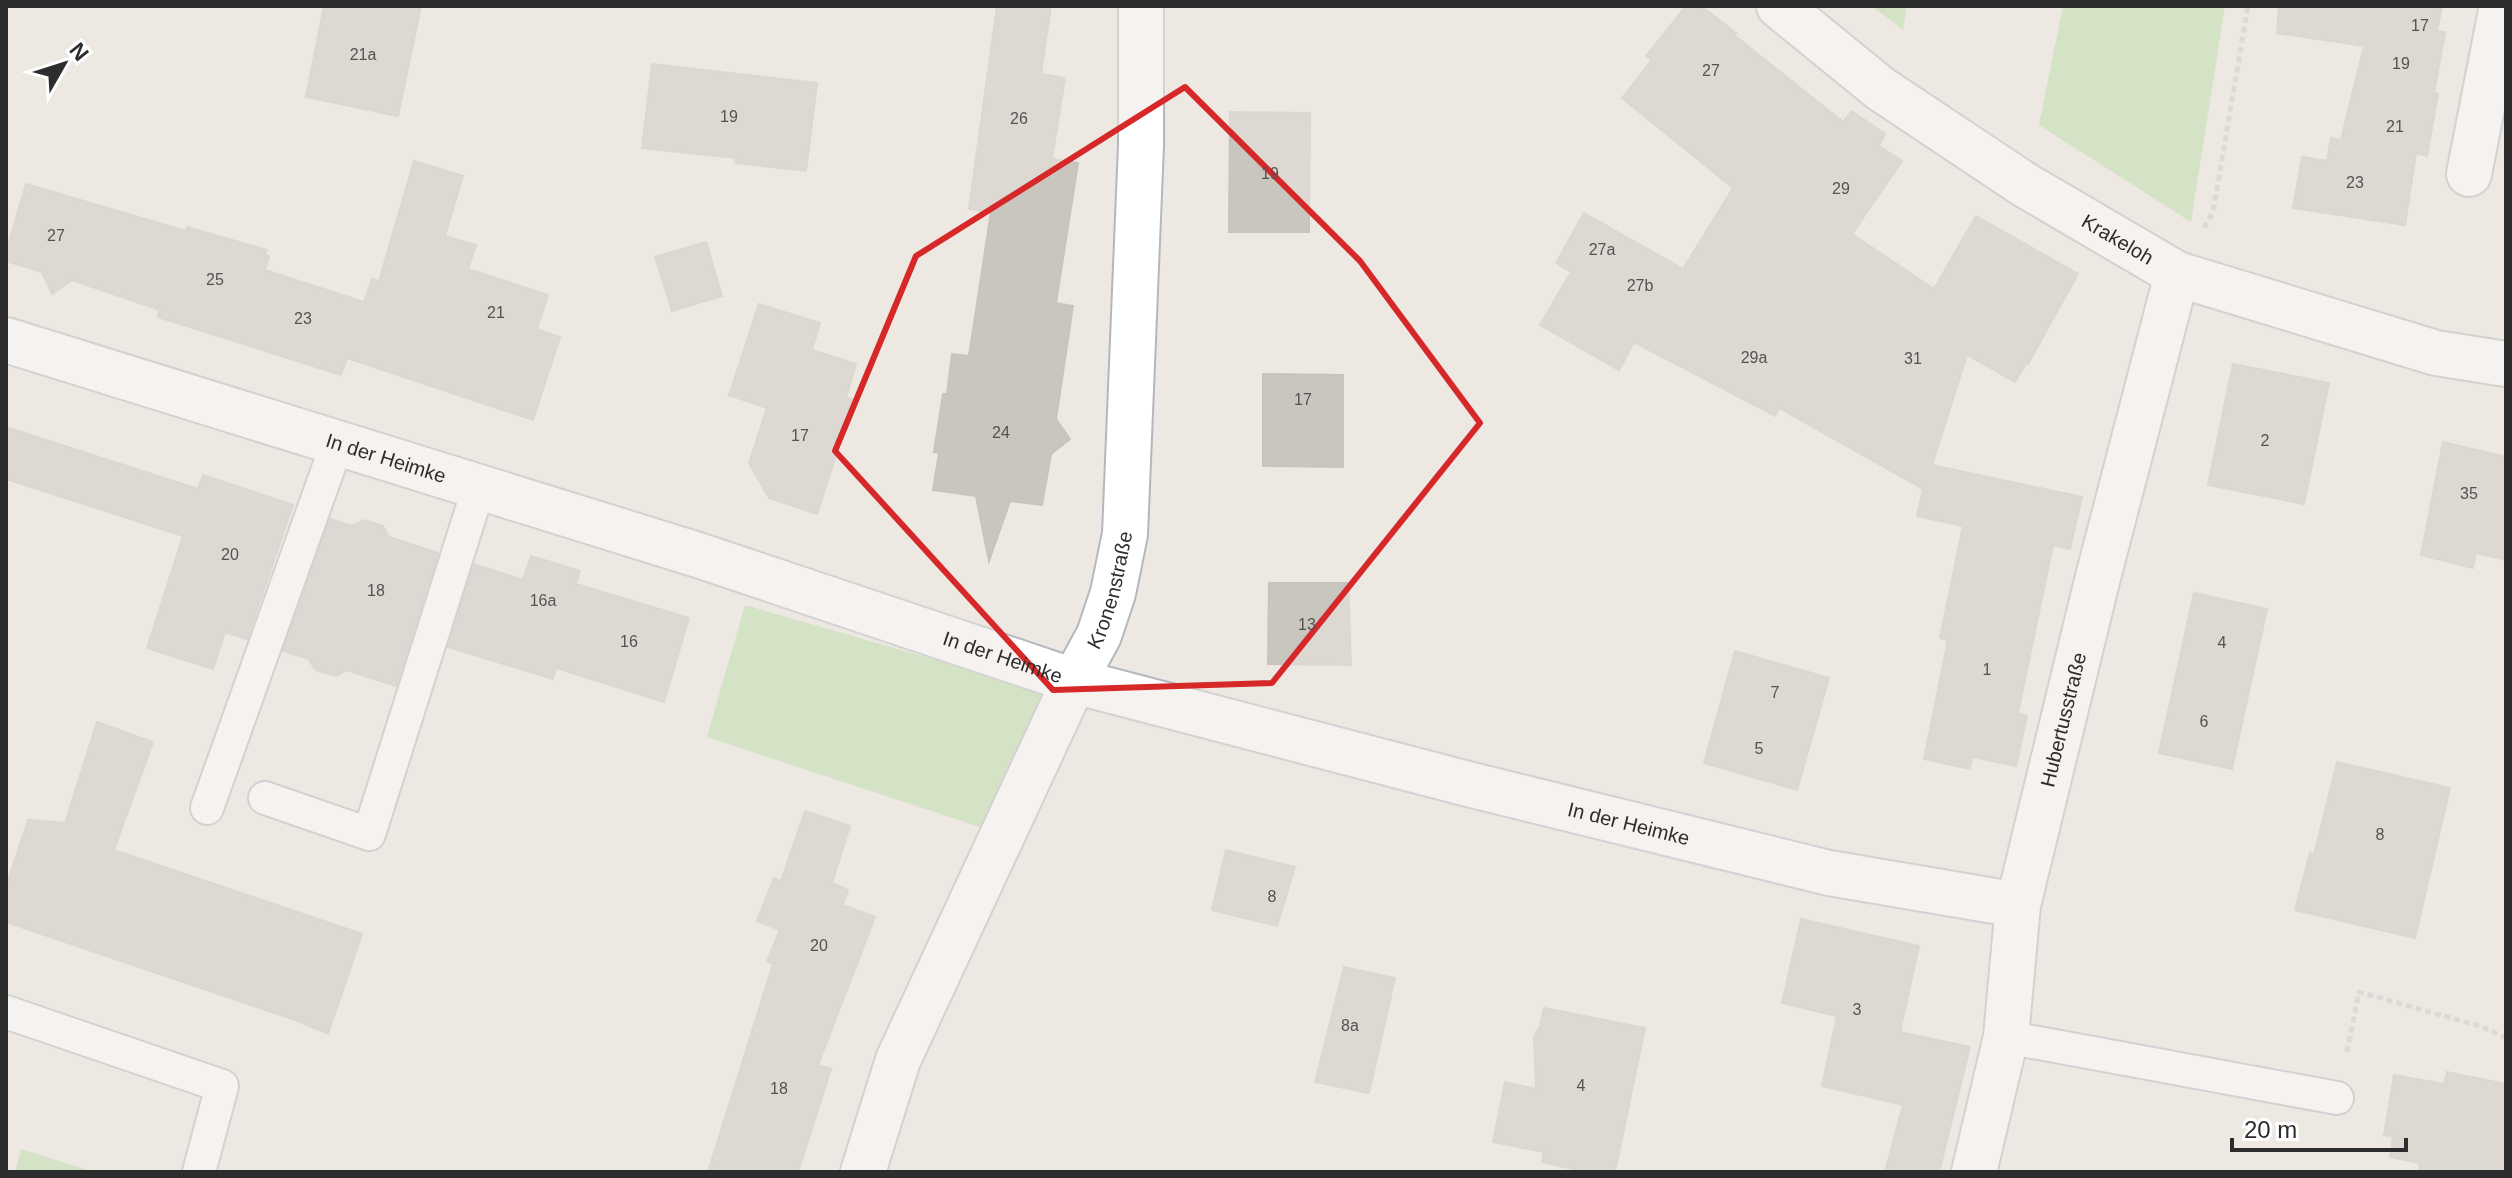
<svg xmlns="http://www.w3.org/2000/svg" width="2512" height="1178" font-family="Helvetica,sans-serif">
<rect width="100%" height="100%" fill="#ede8e1"/>
<g fill="#b6dca5">
<polygon points="1872,6 1907,6 1903,30"/>
<polygon points="2063,6 2225,6 2191,222 2039,125"/>
<polygon points="745,605 1044,691 983,828 707,737"/>
<polygon points="21,1149 94,1172 15,1172"/>
</g>
<g fill="#c9c6bf" stroke="#c8c4bb" stroke-width="2">
<polygon points="324,6 421,6 398,116 306,97"/>
<polygon points="997,6 1051,6 1041,74 1065,78 1052,159 1078,163 1056,303 1073,306 1056,419 1070,439 1051,454 1042,505 1010,501 989,561 976,496 933,490 939,453 934,452 943,394 947,394 952,354 969,356 991,212 969,209"/>
<polygon points="1686,6 1701,6 1736,33 1734,35 1843,122 1852,111 1885,134 1879,146 1902,161 1852,234 1934,289 1976,216 2078,274 2028,364 2026,364 2015,382 1967,355 1932,465 2082,497 2070,549 2053,545 2018,713 2027,716 2016,766 1972,757 1970,769 1924,759 1948,640 1940,638 1963,526 1917,516 1923,489 1779,408 1775,416 1634,342 1619,370 1540,325 1571,272 1556,263 1584,213 1683,269 1733,188 1622,98 1652,60 1646,56"/>
<polygon points="2279,6 2442,6 2437,31 2445,32 2434,93 2438,94 2427,156 2416,153 2405,225 2293,208 2302,157 2327,161 2331,138 2341,140 2364,46 2277,33"/>
<polygon points="652,64 817,83 806,171 735,163 736,158 642,148"/>
<polygon points="1230,112 1310,113 1309,232 1229,232"/>
<polygon points="414,161 463,176 445,236 476,245 468,269 548,295 537,329 560,337 533,420 347,358 341,375 158,317 160,310 72,280 52,294 42,272 6,261 6,253 26,184 186,231 187,227 267,250 265,255 269,256 265,270 364,302 372,279 379,281"/>
<polygon points="706,242 722,296 672,311 655,257"/>
<polygon points="759,304 820,323 812,350 856,364 846,398 854,400 817,514 769,498 749,463 767,408 729,395"/>
<polygon points="2233,364 2329,383 2304,504 2208,485"/>
<polygon points="1263,374 1343,375 1343,467 1263,466"/>
<polygon points="6,427 198,489 203,475 293,505 247,639 225,632 213,669 147,648 183,536 6,479"/>
<polygon points="2443,442 2506,457 2506,560 2476,553 2473,568 2421,555"/>
<polygon points="330,519 352,526 365,520 383,526 389,537 438,553 396,686 346,670 337,676 315,670 309,659 283,651"/>
<polygon points="531,556 580,571 576,584 689,618 664,702 556,668 553,679 448,647 474,564 523,580"/>
<polygon points="1269,583 1348,583 1351,665 1268,664"/>
<polygon points="2194,593 2267,609 2232,769 2159,753"/>
<polygon points="1735,651 1829,678 1797,790 1704,763"/>
<polygon points="97,722 153,742 114,850 362,934 328,1034 298,1021 6,922 6,887 28,820 65,823"/>
<polygon points="2337,762 2450,788 2415,938 2295,910 2310,853 2314,855"/>
<polygon points="805,811 850,826 832,883 848,890 843,905 875,917 818,1065 831,1069 798,1172 708,1172 773,964 767,961 780,930 757,921 774,878 781,881"/>
<polygon points="1226,850 1295,867 1277,926 1212,910"/>
<polygon points="1801,919 1919,946 1900,1032 1970,1047 1939,1172 1885,1172 1903,1105 1822,1086 1837,1016 1782,1003"/>
<polygon points="1344,967 1395,978 1369,1093 1315,1082"/>
<polygon points="1544,1008 1645,1028 1615,1172 1586,1172 1542,1162 1544,1152 1493,1142 1505,1082 1536,1089 1534,1037 1540,1026"/>
<polygon points="2447,1072 2506,1084 2506,1172 2419,1172 2420,1163 2390,1157 2393,1136 2384,1135 2394,1075 2444,1084"/>
</g>
<g fill="none" stroke-linecap="round" stroke-linejoin="round">
<g stroke="#b5b7bf" stroke-width="36">
<g id="lane">
<polyline points="265,798 369,834 479,487"/>
<polyline points="207,808 337,444"/>
<polyline points="6,1012 222,1086 199,1172"/>
<polyline points="2006,1037 2337,1098"/>
</g>
</g>
<g stroke="#b5b7bf" stroke-width="48">
<g id="street">
<polyline points="2469,174 2502,6"/>
<path id="s1" d="M6,340L698,555L1074,681L1468,784L1829,873L2018,905"/>
<path id="s2" d="M863,1172L898,1060L1074,681L1099,635L1113,593L1125,534L1141,145V6"/>
<path id="s3" d="M1974,1172L2006,1037L2018,905L2097,581L2177,274"/>
</g>
</g>
<g stroke="#b5b7bf" stroke-width="48">
<g id="secondary">
<path id="s4" d="M1779,6L1881,89L2025,185L2177,274L2436,353L2506,364"/>
</g>
</g>
<g stroke="#c8c8c8" stroke-width="5" stroke-dasharray="6 4" stroke-linecap="butt">
<polyline points="2204,228 2213,212 2248,6"/>
<polyline points="2347,1052 2359,992 2480,1026 2506,1038"/>
</g>
<use href="#lane" stroke="#fff" stroke-width="32"/>
<use href="#street" stroke="#fff" stroke-width="44"/>
<use href="#secondary" stroke="#fff" stroke-width="44"/>
</g>
<path d="M0 0H2512V1178H0ZM1185,87L1360,261L1480,423L1272,683L1053,690L835,451L916,256Z" fill="#ede8e1" fill-opacity=".55" fill-rule="evenodd"/>
<path fill="none" stroke="#d62828" stroke-width="6" stroke-linejoin="round" d="M1185,87L1360,261L1480,423L1272,683L1053,690L835,451L916,256Z"/>
<g text-anchor="middle" dominant-baseline="central" stroke-width="6" stroke-linejoin="round" paint-order="stroke">
<g font-size="16" fill="#545352">
<text x="2420" y="25">17</text>
<text x="363" y="54">21a</text>
<text x="2401" y="63">19</text>
<text x="1711" y="70">27</text>
<text x="729" y="116">19</text>
<text x="1019" y="118">26</text>
<text x="2395" y="126">21</text>
<text x="1270" y="173">19</text>
<text x="2355" y="182">23</text>
<text x="1841" y="188">29</text>
<text x="56" y="235">27</text>
<text x="1602" y="249">27a</text>
<text x="215" y="279">25</text>
<text x="1640" y="285">27b</text>
<text x="496" y="312">21</text>
<text x="303" y="318">23</text>
<text x="1754" y="357">29a</text>
<text x="1913" y="358">31</text>
<text x="1303" y="399">17</text>
<text x="1001" y="432">24</text>
<text x="800" y="435">17</text>
<text x="2265" y="440">2</text>
<text x="2469" y="493">35</text>
<text x="230" y="554">20</text>
<text x="376" y="590">18</text>
<text x="543" y="600">16a</text>
<text x="1307" y="624">13</text>
<text x="629" y="641">16</text>
<text x="2222" y="642">4</text>
<text x="1987" y="669">1</text>
<text x="1775" y="692">7</text>
<text x="2204" y="721">6</text>
<text x="1759" y="748">5</text>
<text x="2380" y="834">8</text>
<text x="1272" y="896">8</text>
<text x="819" y="945">20</text>
<text x="1857" y="1009">3</text>
<text x="1350" y="1025">8a</text>
<text x="1581" y="1085">4</text>
<text x="779" y="1088">18</text>
</g>
<g font-size="20" fill="#2d2d2d" stroke="#fff">
<text stroke="none"><textPath href="#s4" startOffset="412">Krakeloh</textPath></text>
<text stroke="none"><textPath href="#s1" startOffset="398">In der Heimke</textPath></text>
<text stroke="none"><textPath href="#s2" startOffset="634">Kronenstraße</textPath></text>
<text stroke="none"><textPath href="#s1" startOffset="1046">In der Heimke</textPath></text>
<text stroke="none"><textPath href="#s3" startOffset="462">Hubertusstraße</textPath></text>
<text stroke="none"><textPath href="#s1" startOffset="1694">In der Heimke</textPath></text>
</g>
</g>
<rect width="2512" height="1178" fill="none" stroke="#2d2d2d" stroke-width="16"/>
<g transform="translate(64 64) rotate(51)" stroke="#ffffff" stroke-width="6" paint-order="stroke">
<path d="M0-6L14 30L0 20L-14 30Z" fill="#2d2d2d"/>
<text y="-12" font-size="22" font-weight="bold" text-anchor="middle" fill="#2d2d2d">N</text>
</g>
<path d="M2232 1138v12h174v-12" fill="none" stroke="#2d2d2d" stroke-width="4"/>
<text x="2244" y="1138" font-size="24" fill="#2d2d2d" stroke="#ffffff" stroke-width="6" paint-order="stroke">20 m</text>
</svg>
